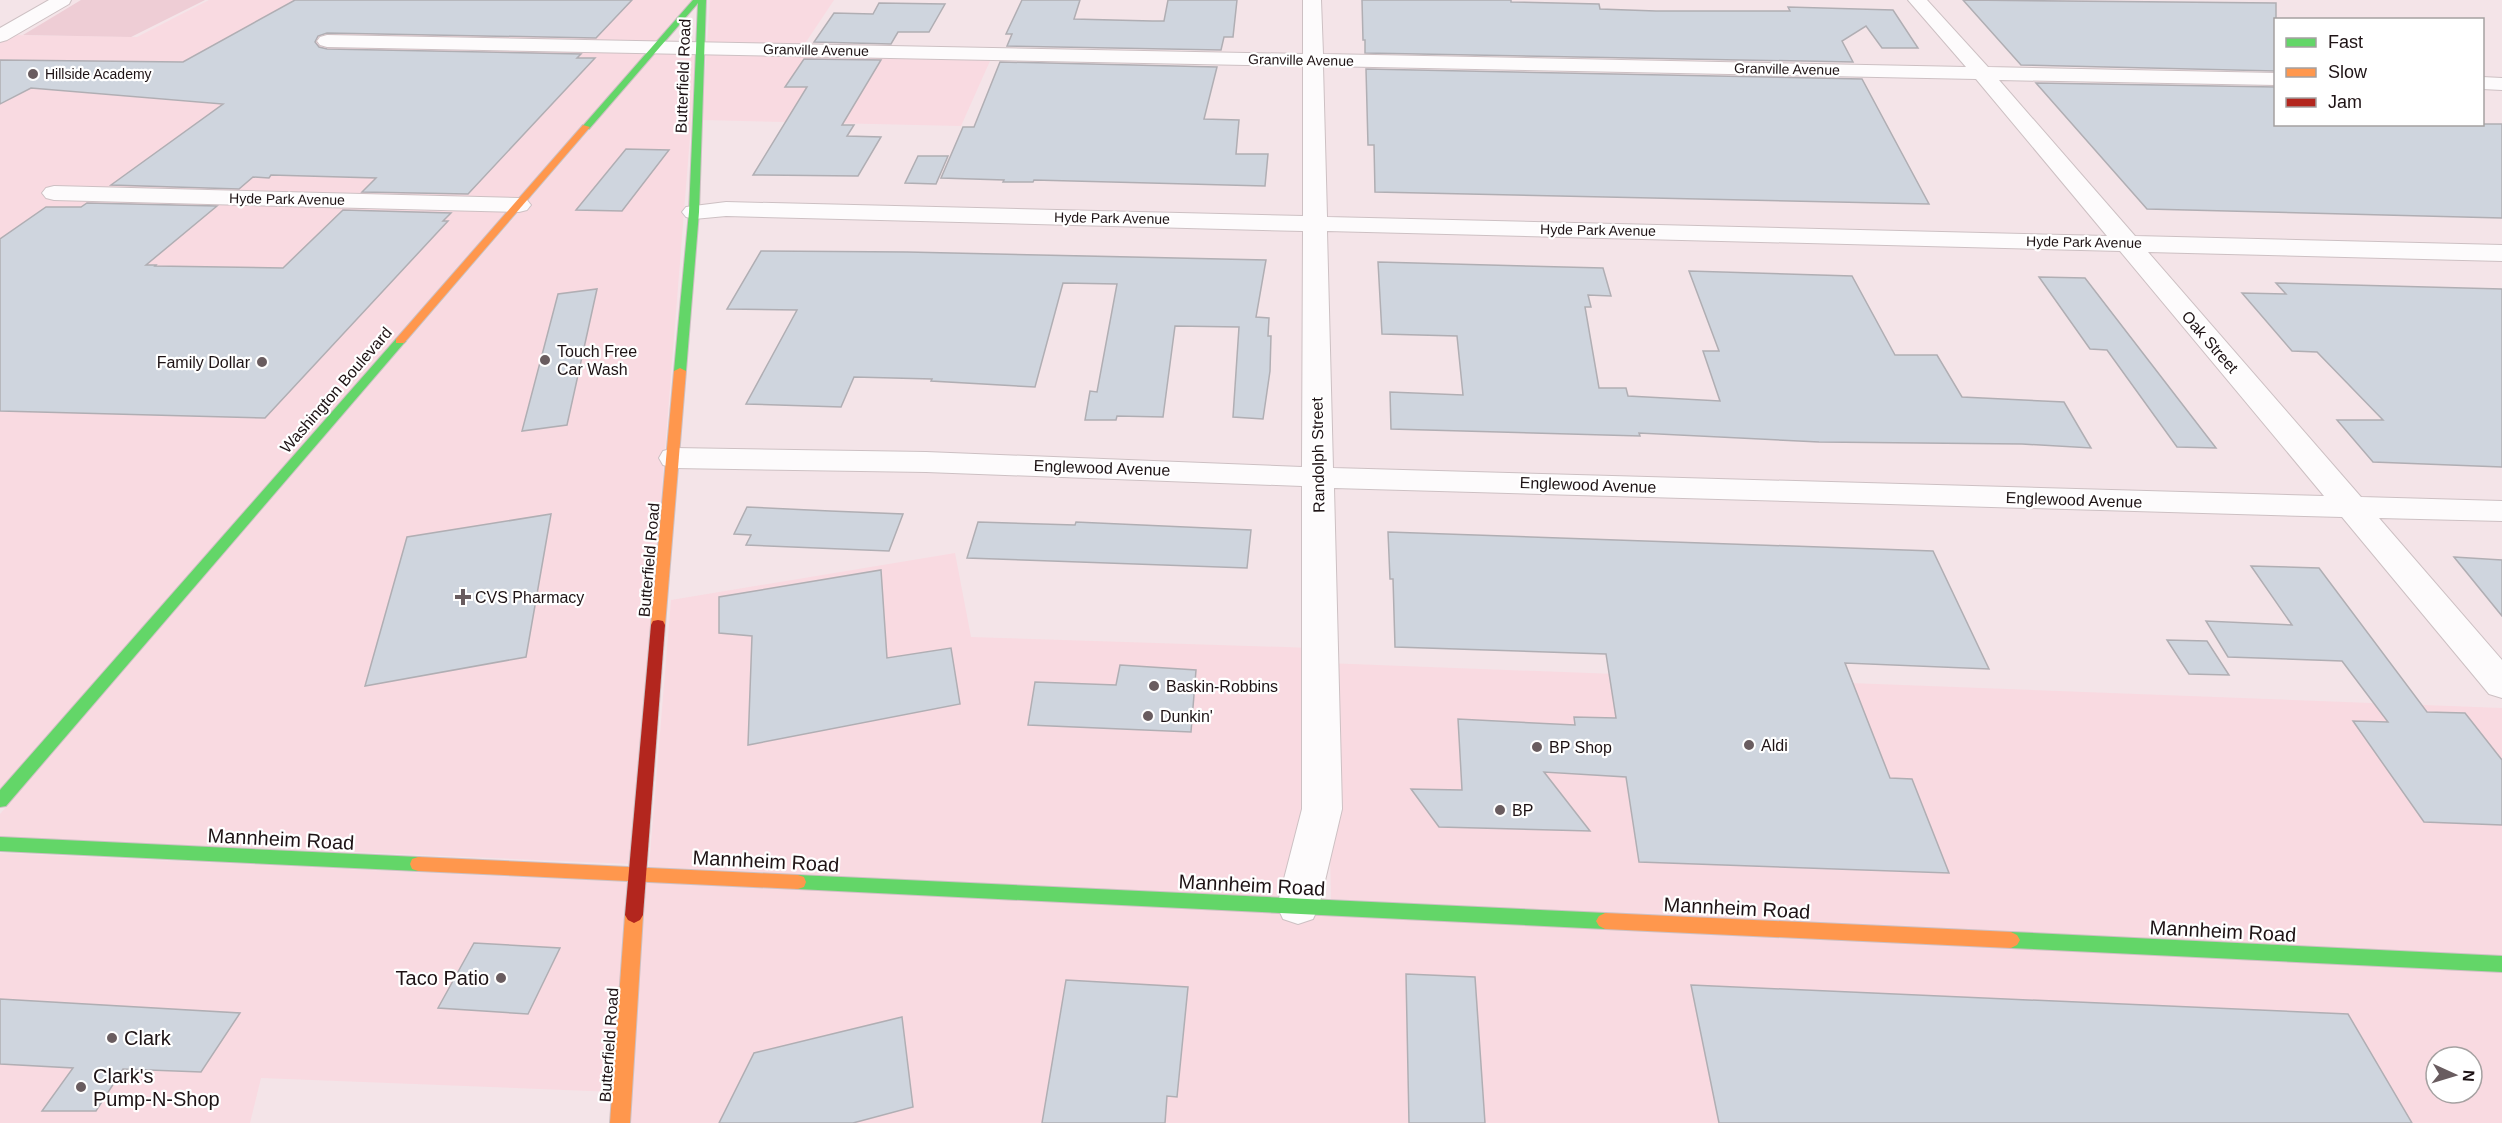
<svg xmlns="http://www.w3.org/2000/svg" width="2502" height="1123" font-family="Helvetica,sans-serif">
<rect width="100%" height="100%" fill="#f4e4e8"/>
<g fill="#f9dae1" fill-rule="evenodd">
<polygon points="209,0 694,0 0,795 0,39 8,35 137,37"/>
<polygon points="710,0 834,0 802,48 994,52 961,126 702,120"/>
<polygon points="659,49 697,49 632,864 0,837 0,814"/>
<polygon points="955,553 971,637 1313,648 1313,899 649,867 671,600"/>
<polygon points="1326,663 2502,708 2502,957 1331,899"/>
<polygon points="0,853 630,882 615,1092 261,1078 250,1123 0,1123"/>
<path d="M644,882L2502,966V1123H628ZM2436,1057H2472V1093H2436Z"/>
</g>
<polygon fill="#eecdd5" points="81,0 205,0 131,37 23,35"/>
<g fill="#cfd5de" stroke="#b0aeb3" stroke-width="1.5">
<polygon points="295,0 632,0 596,38 327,33 318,36 315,42 319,47 327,49 581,54 577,58 595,58 468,194 362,192 376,178 271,175 269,178 253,177 239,189 111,185 223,104 31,88 0,104 0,60 183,62"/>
<polygon points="1022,0 1080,0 1074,19 1152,21 1164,21 1168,0 1237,0 1233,37 1224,37 1221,50 1007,46 1012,34 1006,34"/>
<polygon points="1362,0 1511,0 1511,2 1599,4 1600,9 1656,11 1790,11 1788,7 1893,10 1918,48 1882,48 1866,26 1842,41 1853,62 1365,53 1365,40 1363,40"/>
<polygon points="1963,0 2276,3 2276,71 2021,65"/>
<polygon points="879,3 945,4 929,32 898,32 891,44 814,42 834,13 873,14"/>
<polygon points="804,59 881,60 842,125 854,125 847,136 881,137 858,176 753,175 807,87 785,87"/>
<polygon points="1000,62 1217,67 1204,119 1239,120 1236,154 1268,154 1265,186 1034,180 1033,182 1003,182 1004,180 941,178 963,127 974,127"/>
<polygon points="1366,69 1862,79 1929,204 1375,192 1374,145 1368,145"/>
<polygon points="2036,83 2276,87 2276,124 2502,124 2502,218 2147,209"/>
<polygon points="626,149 669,150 622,211 576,210"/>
<polygon points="918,156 948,156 936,184 905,183"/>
<polygon points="87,203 217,206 146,265 156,265 155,266 283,268 343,210 451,213 443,221 448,221 265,418 0,411 0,239 46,207 81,207"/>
<polygon points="761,251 907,252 1266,260 1256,317 1269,318 1268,336 1271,336 1270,371 1263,419 1233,417 1239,327 1175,326 1163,417 1117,416 1116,420 1085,420 1090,391 1097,392 1117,284 1063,283 1035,387 931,381 932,379 854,377 841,407 746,404 797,310 727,309"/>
<polygon points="1378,262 1603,268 1611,296 1588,295 1591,307 1585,307 1599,388 1626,388 1628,396 1720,401 1703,351 1719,351 1689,271 1852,276 1895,355 1937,355 1962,397 2064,402 2091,448 2022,444 1819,442 1639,433 1640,436 1391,429 1390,392 1463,395 1457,336 1382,334"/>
<polygon points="2039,277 2085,278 2216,448 2177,447 2107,350 2090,349"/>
<polygon points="2276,283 2502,289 2502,467 2373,462 2337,420 2383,420 2317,352 2292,351 2242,293 2286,294"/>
<polygon points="597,289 567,425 522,431 558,294"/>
<polygon points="747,507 830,511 903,514 889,551 746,545 751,535 734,534"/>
<polygon points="551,514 526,657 365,686 407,537"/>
<polygon points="978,522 1075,525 1076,522 1251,530 1247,568 967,558"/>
<polygon points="1388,532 1933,551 1989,669 1845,663 1890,778 1912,779 1949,873 1639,862 1626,777 1544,772 1590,831 1439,827 1411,789 1462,790 1458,719 1575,725 1574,717 1616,718 1606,654 1395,647 1393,579 1390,579"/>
<polygon points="2454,557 2502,560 2502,616"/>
<polygon points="2251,566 2319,568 2427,712 2465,713 2502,760 2502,825 2424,822 2353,721 2388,722 2342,661 2228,657 2206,621 2292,625"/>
<polygon points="881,570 887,658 951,648 960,704 748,745 752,636 719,633 719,597"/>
<polygon points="2167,640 2207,641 2229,675 2189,674"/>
<polygon points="1120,665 1196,670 1191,732 1028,725 1035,682 1116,685"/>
<polygon points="474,943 560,948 528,1014 438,1008"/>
<polygon points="1406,974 1475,977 1485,1123 1409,1123"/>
<polygon points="1066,980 1188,987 1177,1097 1167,1096 1165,1123 1042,1123"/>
<polygon points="1691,985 2348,1014 2412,1123 1719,1123"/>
<polygon points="0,999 240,1013 201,1072 123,1069 96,1111 42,1111 73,1068 0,1064"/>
<polygon points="902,1017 913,1107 853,1123 719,1123 754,1053"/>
</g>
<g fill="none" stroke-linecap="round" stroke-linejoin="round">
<g stroke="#cdc0c3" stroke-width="2">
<g id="street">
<polygon points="49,0 71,0 69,4 7,40 0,42 0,28"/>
<path d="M1303,0H1321L1323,54L1966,67L1908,0H1927L1988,67L2276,73V85L1999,80L2135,236L2502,245V261L2148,252L2361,497L2502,501V521L2379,518L2502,660V698L2489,694L2342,517L1334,488L1342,809L1319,906L1313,919L1298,924L1283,919L1277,906L1302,809V486L926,472L674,468L663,465L659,458L663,451L674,448L926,452L1302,467L1303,231L726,216L694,219L686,217L682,212L686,207L726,202L1303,216V66L327,47L320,45L317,41L320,37L327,35L1303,54ZM1323,66L1976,79L2107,236L1327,217ZM1327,231L2120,251L2324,496L1333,468Z"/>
<polygon points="2482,77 2502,78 2502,90 2482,89"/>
<polygon points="54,186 519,198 527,200 531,205 527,210 519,212 54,200 46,198 42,193 46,188"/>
</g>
</g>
<g stroke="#cdc0c3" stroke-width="2">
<g id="fast">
<polygon points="693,0 706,0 699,212 686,371 680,374 674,371 689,212 698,3 589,129 582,127"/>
<polygon points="400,338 406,341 404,343 6,806 0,807 0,790 396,339"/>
<polygon points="0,837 418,857 424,859 426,864 424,869 418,871 0,851"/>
<polygon points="798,875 1605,913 1611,916 1614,921 1611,926 1605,929 798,889 792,887 790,882 792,877"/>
<polygon points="2011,932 2502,956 2502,972 2011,948 2005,945 2002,940 2005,935"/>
</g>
</g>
<g stroke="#cdc0c3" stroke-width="2">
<g id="slow">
<polygon points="583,125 590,127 404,343 396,343 396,339"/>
<polygon points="680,368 686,371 665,625 663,629 653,629 651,625 674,371"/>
<polygon points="418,857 798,875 804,877 806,882 804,887 798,889 418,871 412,869 410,864 412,859"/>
<polygon points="634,907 640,910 643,915 630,1123 610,1123 625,915 628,910"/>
<polygon points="1605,913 2011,932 2017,935 2020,940 2017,945 2011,948 1605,929 1599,926 1596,921 1599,916"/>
</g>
</g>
<g stroke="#cdc0c3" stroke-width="2">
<polygon id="jam" points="658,620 663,621 665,625 643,915 640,920 634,923 628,920 625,915 651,625 653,621"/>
</g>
<use href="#street" fill="#fdfbfc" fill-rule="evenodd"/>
<use href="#fast" fill="#63d668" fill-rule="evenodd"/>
<use href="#slow" fill="#ff974d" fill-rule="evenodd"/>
<use href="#jam" fill="#b3261e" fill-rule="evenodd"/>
</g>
<g fill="#695c5f" stroke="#fff" stroke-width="2">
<circle cx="33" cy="74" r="6"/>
<circle cx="545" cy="360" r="6"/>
<circle cx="262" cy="362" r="6"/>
<path d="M460 588h6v6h6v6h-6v6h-6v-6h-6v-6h6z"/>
<circle cx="1154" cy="686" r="6"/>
<circle cx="1148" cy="716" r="6"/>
<circle cx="1749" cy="745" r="6"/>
<circle cx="1537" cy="747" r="6"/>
<circle cx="1500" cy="810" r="6"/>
<circle cx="501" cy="978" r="6"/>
<circle cx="112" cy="1038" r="6"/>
<circle cx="81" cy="1087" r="6"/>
</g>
<g text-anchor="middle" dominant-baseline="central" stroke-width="4.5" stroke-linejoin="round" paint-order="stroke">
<g font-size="14" fill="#1e1315" stroke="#fff">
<text transform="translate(816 50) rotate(1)">Granville Avenue</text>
<text transform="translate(1301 60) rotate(1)">Granville Avenue</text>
<text transform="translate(1787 69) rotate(1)">Granville Avenue</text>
<text transform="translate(287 199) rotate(1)">Hyde Park Avenue</text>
<text transform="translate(1112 218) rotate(1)">Hyde Park Avenue</text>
<text transform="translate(1598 230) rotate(1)">Hyde Park Avenue</text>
<text transform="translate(2084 242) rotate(1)">Hyde Park Avenue</text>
</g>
<g font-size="14" fill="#1e1315" stroke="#fff" text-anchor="start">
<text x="45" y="74">Hillside Academy</text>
</g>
<g font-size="16" fill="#1e1315" stroke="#fff">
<text transform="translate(683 76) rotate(-88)">Butterfield Road</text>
<text transform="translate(2210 342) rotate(49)">Oak Street</text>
<text transform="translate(336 390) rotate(-49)">Washington Boulevard</text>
<text transform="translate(1318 455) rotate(-91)">Randolph Street</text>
<text transform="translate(1102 468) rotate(2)">Englewood Avenue</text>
<text transform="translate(1588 485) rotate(2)">Englewood Avenue</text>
<text transform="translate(2074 500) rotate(2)">Englewood Avenue</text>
<text transform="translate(649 560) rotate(-85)">Butterfield Road</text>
<text transform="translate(609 1045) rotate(-86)">Butterfield Road</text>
</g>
<g font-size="16" fill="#1e1315" stroke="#fff" text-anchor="start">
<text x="557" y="351">Touch Free<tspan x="557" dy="18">Car Wash</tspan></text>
<text x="250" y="362" text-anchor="end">Family Dollar</text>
<text x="475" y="597">CVS Pharmacy</text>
<text x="1166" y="686">Baskin-Robbins</text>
<text x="1160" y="716">Dunkin'</text>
<text x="1761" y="745">Aldi</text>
<text x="1549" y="747">BP Shop</text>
<text x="1512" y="810">BP</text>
</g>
<g font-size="20" fill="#1e1315" stroke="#fff">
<text transform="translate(281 839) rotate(3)">Mannheim Road</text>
<text transform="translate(766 861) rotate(3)">Mannheim Road</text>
<text transform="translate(1252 885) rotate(3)">Mannheim Road</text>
<text transform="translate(1737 908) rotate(3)">Mannheim Road</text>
<text transform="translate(2223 931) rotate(3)">Mannheim Road</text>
</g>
<g font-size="20" fill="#1e1315" stroke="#fff" text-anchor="start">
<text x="489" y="978" text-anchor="end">Taco Patio</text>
<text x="124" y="1038">Clark</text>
<text x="93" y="1076">Clark's<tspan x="93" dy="23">Pump-N-Shop</tspan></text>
</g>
</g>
<rect x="2274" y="18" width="210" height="108" fill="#ffffff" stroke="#a5a1a1" stroke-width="1.5"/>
<rect x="2286" y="38" width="30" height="9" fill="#63d668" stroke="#a5a1a1" stroke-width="1.5"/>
<text x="2328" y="48" font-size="18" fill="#1e1315">Fast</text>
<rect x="2286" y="68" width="30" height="9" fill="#ff974d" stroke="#a5a1a1" stroke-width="1.5"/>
<text x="2328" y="78" font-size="18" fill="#1e1315">Slow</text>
<rect x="2286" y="98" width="30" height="9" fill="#b3261e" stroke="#a5a1a1" stroke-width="1.5"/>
<text x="2328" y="108" font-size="18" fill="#1e1315">Jam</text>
<g transform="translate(2454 1075) rotate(94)"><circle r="28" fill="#ffffff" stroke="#a5a1a1" stroke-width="1.5"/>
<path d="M0-4.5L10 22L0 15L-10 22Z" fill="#695c5f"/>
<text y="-9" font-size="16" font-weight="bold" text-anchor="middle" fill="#1e1315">N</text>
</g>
</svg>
